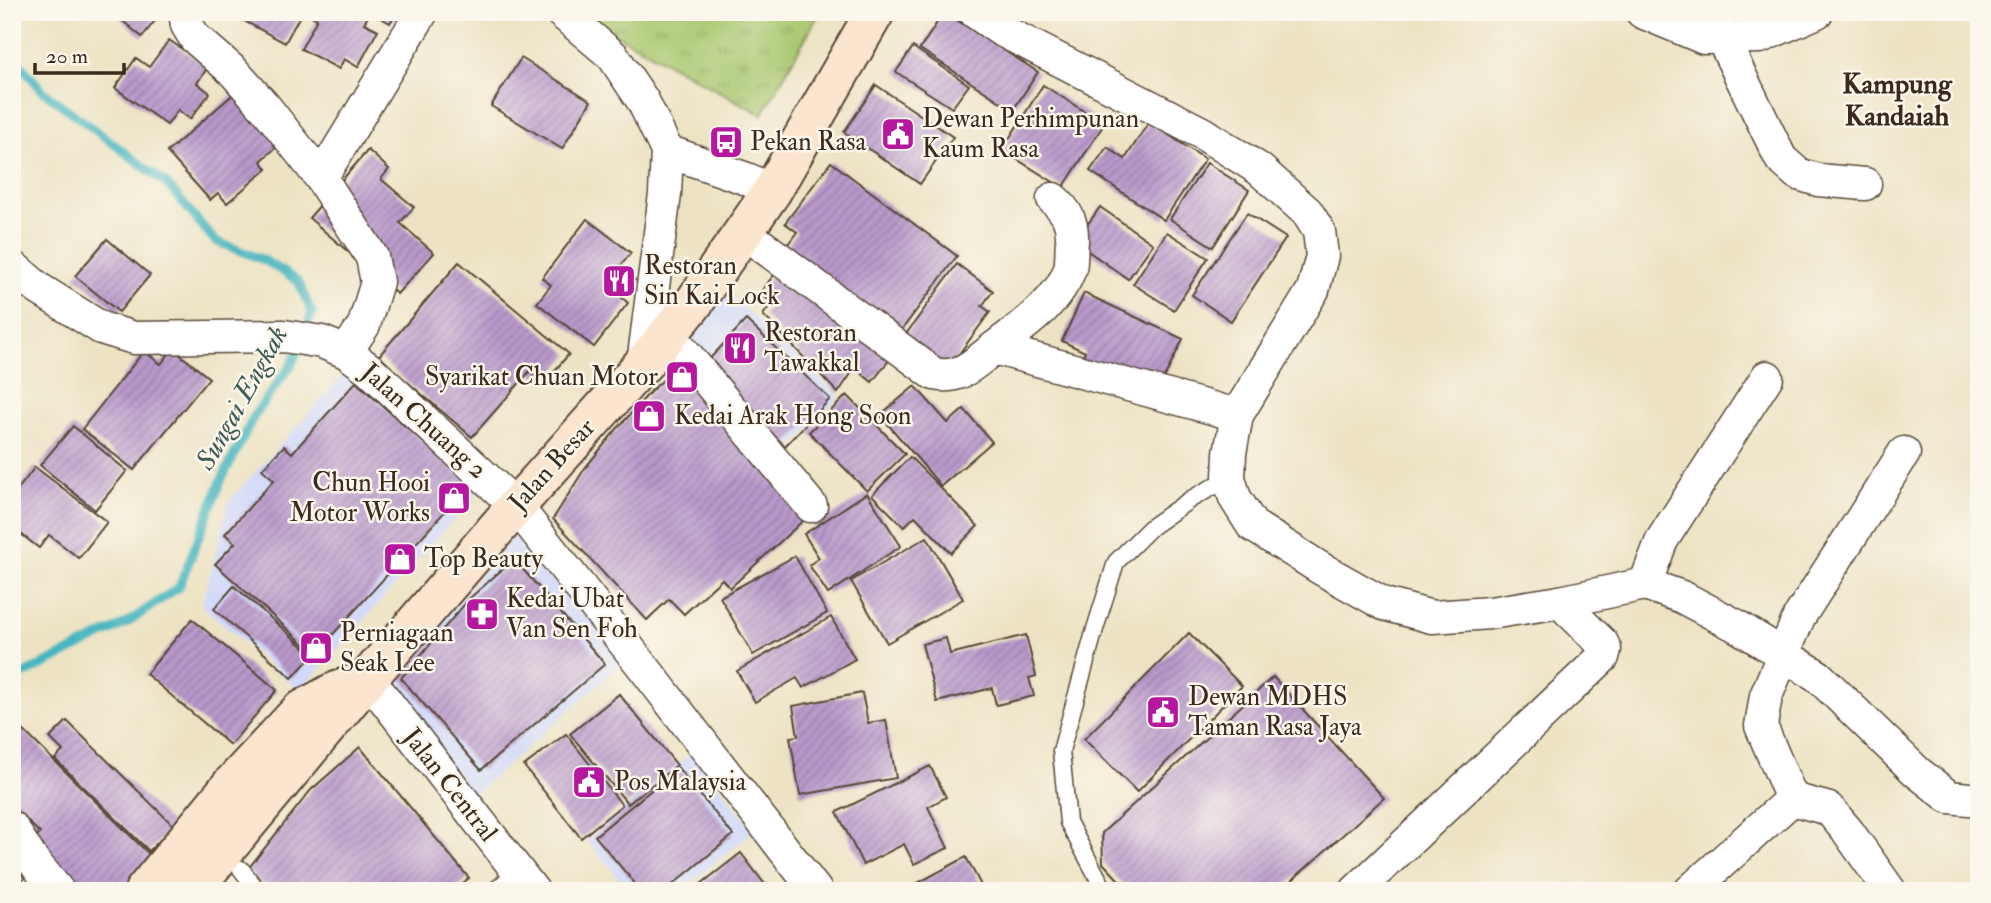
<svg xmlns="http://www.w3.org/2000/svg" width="1991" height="903" font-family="'IM FELL Double Pica',serif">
<defs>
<pattern id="grass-tufts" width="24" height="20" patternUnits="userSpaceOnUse" patternTransform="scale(1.75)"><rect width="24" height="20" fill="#a9c870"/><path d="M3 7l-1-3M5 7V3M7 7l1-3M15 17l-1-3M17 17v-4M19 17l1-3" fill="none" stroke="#8ba35b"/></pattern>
<pattern id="building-hatch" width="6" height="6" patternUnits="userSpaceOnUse" patternTransform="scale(1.75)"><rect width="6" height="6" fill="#b999cc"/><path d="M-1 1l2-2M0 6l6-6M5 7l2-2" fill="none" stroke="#987da5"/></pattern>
</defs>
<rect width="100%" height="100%" fill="#fbf7ec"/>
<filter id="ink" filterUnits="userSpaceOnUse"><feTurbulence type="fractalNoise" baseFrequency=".0143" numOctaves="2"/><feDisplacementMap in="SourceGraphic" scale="14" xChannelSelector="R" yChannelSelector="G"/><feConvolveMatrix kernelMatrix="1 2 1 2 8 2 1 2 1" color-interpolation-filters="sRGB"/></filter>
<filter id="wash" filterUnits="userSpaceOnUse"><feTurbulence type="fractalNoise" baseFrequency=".00686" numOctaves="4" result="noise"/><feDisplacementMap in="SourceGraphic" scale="28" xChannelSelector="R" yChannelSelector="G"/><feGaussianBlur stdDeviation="1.57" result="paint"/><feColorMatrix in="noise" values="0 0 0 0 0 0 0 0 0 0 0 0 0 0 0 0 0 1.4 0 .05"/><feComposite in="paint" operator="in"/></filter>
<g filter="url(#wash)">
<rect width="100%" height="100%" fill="#ede3c4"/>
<g fill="#d2d9f9">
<polygon points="727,292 839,397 784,455 690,340"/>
<polygon points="347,371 481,489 300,691 202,606 229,501"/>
<polygon points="520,528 624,662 473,795 388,687"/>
<polygon points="692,752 754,831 680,891 630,891 587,840"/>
</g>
<polygon fill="url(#grass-tufts)" stroke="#727947" stroke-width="2" points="575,12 820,12 762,115"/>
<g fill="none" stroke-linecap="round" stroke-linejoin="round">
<polyline stroke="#46b5bf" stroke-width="9" points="12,55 43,91 167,184 215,241 264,260 298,281 312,313 292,364 255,414 221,481 179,587 127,623 12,680"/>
</g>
<g id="blocks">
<g fill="url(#building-hatch)">
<polygon points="112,12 162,12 142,37"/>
<polygon points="228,12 302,12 285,43"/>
<polygon points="311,12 363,12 369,15 364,23 378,30 358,67 344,59 339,69 301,49 317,19 310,15"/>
<polygon points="371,12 397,12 390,23"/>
<polygon points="944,12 1038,72 1013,110 920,49"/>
<polygon points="169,40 208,67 197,83 210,93 190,119 178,110 167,125 115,88 136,58 149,67"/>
<polygon points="913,47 969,85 952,108 896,72"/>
<polygon points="521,58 591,101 562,149 491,106"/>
<polygon points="876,85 953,137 920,184 844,132"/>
<polygon points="1043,85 1104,124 1063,188 1002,150"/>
<polygon points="238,90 283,141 261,161 267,169 227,203 218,193 210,200 167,152"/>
<polygon points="1149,122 1205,159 1164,220 1090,171 1107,147 1125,159"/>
<polygon points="368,150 389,169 381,179 414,207 400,223 434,253 397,294 309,218"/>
<polygon points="831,162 957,256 894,340 779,256 797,232 785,223"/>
<polygon points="1207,163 1249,190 1213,247 1170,219"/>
<polygon points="1100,207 1153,244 1128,279 1075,242"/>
<polygon points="1247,213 1286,238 1231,321 1192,295"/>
<polygon points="587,219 631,253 619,268 635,280 621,297 628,303 594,347 537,303 551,285 542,278"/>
<polygon points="1167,232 1208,258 1174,310 1133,284"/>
<polygon points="107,239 150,275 119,312 75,276"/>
<polygon points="459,262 569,354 544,383 530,371 472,437 378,357"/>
<polygon points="957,264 993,291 982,306 990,312 945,373 901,341"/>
<polygon points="780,267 893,355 872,382 855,368 838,393 763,315 772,303 760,293"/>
<polygon points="1084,293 1183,339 1155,397 1080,363 1085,352 1062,341"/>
<polygon points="746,320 830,399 785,446 702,367"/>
<polygon points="173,349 209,378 134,470 82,429 144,351 161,364"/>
<polygon points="675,369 809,515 730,588 722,579 684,614 669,599 647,620 553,519 585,468 616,430 651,391"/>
<polygon points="356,382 470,484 315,654 215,564 235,543 225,534 274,480 262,469 284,446 292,453"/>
<polygon points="915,386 948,423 964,409 992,442 941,486 880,415"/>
<polygon points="847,395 905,454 867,491 809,432"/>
<polygon points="73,426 127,471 95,510 40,465"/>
<polygon points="910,457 978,526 951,553 915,516 904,527 872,495"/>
<polygon points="35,467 107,522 79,558 49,535 39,548 12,527 12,497"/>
<polygon points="867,493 901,546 828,594 809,565 819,558 804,534"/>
<polygon points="927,537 963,599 887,643 851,581"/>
<polygon points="795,556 827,613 753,655 720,597"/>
<polygon points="514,559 605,664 481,770 401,678 470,598"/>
<polygon points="234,586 313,655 292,678 214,609"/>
<polygon points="831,617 855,659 803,688 797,678 755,702 737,671"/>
<polygon points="192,619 277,690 230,745 146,674"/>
<polygon points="1189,633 1242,686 1137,792 1084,739"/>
<polygon points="1026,635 1036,676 1029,678 1034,696 996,705 992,688 937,702 922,644 946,638 950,654"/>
<polygon points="1273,677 1384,798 1280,891 1129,891 1103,863 1102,833"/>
<polygon points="862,693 868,723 886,720 896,778 800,795 790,737 798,736 793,706"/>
<polygon points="619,694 677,765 628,804 570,734"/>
<polygon points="67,721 174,826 149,851 55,759 63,751 50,738"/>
<polygon points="21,728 153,858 120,891 77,891 30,844 40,833 12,806 12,796 15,793 12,791 12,737"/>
<polygon points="566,734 622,805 581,838 524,766"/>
<polygon points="360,747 469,878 454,891 267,891 248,869 311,790"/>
<polygon points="930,766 946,797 928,807 948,848 914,864 904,844 863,865 837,812"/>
<polygon points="678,768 733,835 665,891 641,891 595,836"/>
<polygon points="741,853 770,891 692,891"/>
<polygon points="966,857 984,891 903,891"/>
<polygon points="12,862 25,878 12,888"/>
</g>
</g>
</g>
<g filter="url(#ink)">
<use href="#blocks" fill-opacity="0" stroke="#564637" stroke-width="2"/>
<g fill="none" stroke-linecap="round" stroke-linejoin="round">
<g stroke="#564637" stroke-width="19">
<g id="service">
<polyline points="241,869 258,891"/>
<polyline points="494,891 518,872"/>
<polyline points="1105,891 1068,822 1061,751 1095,629 1116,562 1151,527 1191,499 1229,478"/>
</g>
</g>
<g stroke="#564637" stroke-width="35">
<g id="minor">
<polyline points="185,12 187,25 195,38 233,71 266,108 321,178 372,257 377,282 364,325 346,352"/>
<polyline points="561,12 613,56 643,101 667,151 665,194 643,364"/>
<polyline points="975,12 1001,30 1202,133 1259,169 1307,212 1319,231 1322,256 1313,290 1237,415 1230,453 1229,478 1235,498 1252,525 1320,568 1384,604 1432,617 1490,613 1560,602 1645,584 1682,597 1737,626 1818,676 1917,772 1949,797 1979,800"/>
<polyline points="1642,12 1704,38 1760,37 1817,12"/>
<polyline points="1722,38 1781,159 1798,174 1818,180 1865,184"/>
<polyline points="667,151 747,179 772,191"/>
<polyline points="321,178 422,12"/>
<path d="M1053,199C1067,211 1073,223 1072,241C1071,250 1072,261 1070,269C1058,303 1021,327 994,348L1237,415"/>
<path d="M745,233L934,374C961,380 974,363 994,348"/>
<polyline points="12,266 39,289 101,328 134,338 284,336 322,342 346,352 369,369 516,506 645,669 816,891"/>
<polyline points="669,334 811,506"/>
<polyline points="1645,584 1662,540 1767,377"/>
<polyline points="368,678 533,891"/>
<polyline points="1792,799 1761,726 1766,696 1799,617 1904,453"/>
<polyline points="1792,799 1829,809 1849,833 1890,891"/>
<polyline points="12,828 31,858 58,891"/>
<polyline points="1356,891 1603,657 1605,649 1602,643 1560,602"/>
<polyline points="1690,891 1792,799"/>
</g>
</g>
<g stroke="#564637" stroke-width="42">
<g id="secondary">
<polyline points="144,891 232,784 300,711 332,693 359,682"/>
<polyline points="191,891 368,678 516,506 643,364 693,304 772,191 875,12"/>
</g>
</g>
<use href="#service" stroke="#fff" stroke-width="16"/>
<use href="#minor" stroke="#fff" stroke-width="32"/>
<use href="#secondary" stroke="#fce5cf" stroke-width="38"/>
</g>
</g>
<defs>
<g id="civic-square" transform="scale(1.75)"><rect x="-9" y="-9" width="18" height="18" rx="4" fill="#b5179e" stroke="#fbf7ec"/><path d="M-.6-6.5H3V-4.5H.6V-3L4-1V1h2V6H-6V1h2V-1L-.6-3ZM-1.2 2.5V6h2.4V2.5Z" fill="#fff"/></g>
<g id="bus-square" transform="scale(1.75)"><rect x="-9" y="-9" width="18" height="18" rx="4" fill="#b5179e" stroke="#fbf7ec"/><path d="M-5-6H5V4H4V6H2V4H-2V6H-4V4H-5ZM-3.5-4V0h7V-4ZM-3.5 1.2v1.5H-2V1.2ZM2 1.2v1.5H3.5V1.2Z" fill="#fff"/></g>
<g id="restaurant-square" transform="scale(1.75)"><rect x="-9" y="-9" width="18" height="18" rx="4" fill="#b5179e" stroke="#fbf7ec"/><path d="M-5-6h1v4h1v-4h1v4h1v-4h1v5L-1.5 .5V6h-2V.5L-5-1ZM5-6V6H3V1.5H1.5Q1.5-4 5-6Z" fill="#fff"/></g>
<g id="shop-square" transform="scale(1.75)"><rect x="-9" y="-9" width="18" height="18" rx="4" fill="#b5179e" stroke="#fbf7ec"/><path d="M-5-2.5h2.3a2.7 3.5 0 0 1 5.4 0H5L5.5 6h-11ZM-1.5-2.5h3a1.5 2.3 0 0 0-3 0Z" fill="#fff"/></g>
<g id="pharmacy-square" transform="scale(1.75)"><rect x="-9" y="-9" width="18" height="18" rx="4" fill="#b5179e" stroke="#fbf7ec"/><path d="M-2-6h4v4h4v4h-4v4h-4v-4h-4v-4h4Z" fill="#fff"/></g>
</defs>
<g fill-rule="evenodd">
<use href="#civic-square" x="898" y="134"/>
<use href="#bus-square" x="726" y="142"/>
<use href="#restaurant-square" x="619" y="281"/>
<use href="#restaurant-square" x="740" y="348"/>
<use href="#shop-square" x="682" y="377"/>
<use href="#shop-square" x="649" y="416"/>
<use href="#shop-square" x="454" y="498"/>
<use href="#shop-square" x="400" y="559"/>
<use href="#pharmacy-square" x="482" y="614"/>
<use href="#shop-square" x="316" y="648"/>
<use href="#civic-square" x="1163" y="712"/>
<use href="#civic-square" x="589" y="782"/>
</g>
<g text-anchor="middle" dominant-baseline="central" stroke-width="5" stroke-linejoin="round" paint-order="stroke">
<g font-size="26" fill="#3b2a1e" stroke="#fbf7ec" text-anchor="start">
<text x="922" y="119">Dewan Perhimpunan<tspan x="922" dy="30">Kaum Rasa</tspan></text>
<text x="750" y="142">Pekan Rasa</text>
<text x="644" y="266">Restoran<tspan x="644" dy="30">Sin Kai Lock</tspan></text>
<text x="764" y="333">Restoran<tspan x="764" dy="30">Tawakkal</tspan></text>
<text x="658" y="377" text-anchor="end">Syarikat Chuan Motor</text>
<text x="674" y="416">Kedai Arak Hong Soon</text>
<text x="430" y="483" text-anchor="end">Chun Hooi<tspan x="430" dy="30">Motor Works</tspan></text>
<text x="424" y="559">Top Beauty</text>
<text x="506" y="599">Kedai Ubat<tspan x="506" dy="30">Van Sen Foh</tspan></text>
<text x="340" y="633">Perniagaan<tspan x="340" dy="30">Seak Lee</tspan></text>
<text x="1188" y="697">Dewan MDHS<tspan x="1188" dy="30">Taman Rasa Jaya</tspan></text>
<text x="614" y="782">Pos Malaysia</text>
</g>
<g font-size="26" fill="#3b2a1e" stroke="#fbf7ec">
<text transform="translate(424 421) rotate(42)">Jalan Chuang 2</text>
<text transform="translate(552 465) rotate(-48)">Jalan Besar</text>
<text transform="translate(450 785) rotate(52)">Jalan Central</text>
</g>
<g font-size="28" font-weight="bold" fill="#3b2a1e" stroke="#fbf7ec">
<text x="1897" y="84">Kampung<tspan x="1897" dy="32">Kandaiah</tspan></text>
</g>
<g font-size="28" font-style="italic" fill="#3f5b56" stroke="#fbf7ec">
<text transform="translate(242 398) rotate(-61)">Sungai Engkak</text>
</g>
</g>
<rect width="1991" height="903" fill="none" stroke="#fbf7ec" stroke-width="42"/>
<path d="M35 63v10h89v-10" fill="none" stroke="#3b2a1e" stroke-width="3.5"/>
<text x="46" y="63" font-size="21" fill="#3b2a1e" stroke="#fbf7ec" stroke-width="5" paint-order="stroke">20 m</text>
</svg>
